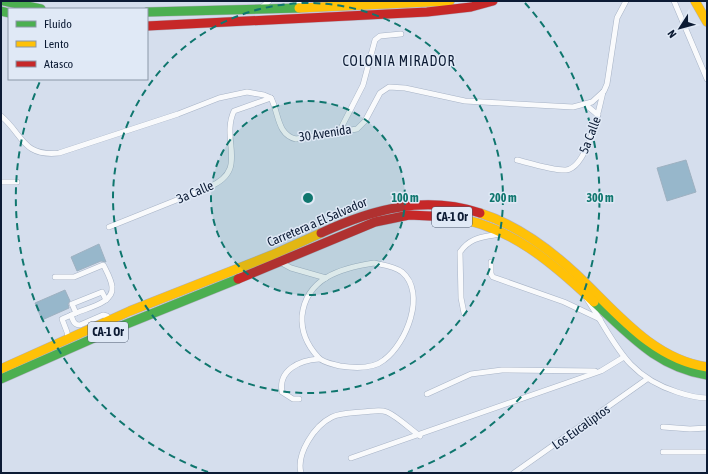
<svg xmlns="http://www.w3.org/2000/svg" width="708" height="474" font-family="'Asap Condensed',sans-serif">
<rect width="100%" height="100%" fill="#d5deed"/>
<g fill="#97b7cb" stroke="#9eb1c1">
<polygon points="686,160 696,192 667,201 657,168"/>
<polygon points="99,244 106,262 101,261 77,271 71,257"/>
<polygon points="65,290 70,301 68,304 69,308 42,320 35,303"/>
</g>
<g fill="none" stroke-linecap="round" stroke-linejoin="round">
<g stroke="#a7b3c6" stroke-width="6">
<g id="street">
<polyline points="296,1 305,7"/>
<polyline points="674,1 707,79"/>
<polyline points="261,8 269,1"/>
<polyline points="586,105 598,115"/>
<path d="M1,116C23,134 22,157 59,153L178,114L219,98L247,92L264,95L271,98C279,113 277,135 296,139L357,129L365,121L380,93L389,87L405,88L465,101L573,107L592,102L604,91L607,84L617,18L626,1"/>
<polyline points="339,132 363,85 375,40 380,36 401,34"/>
<path d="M517,160C529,163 555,171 566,170C587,168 599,110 603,92"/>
<polyline points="1,182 17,182"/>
<path d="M109,227L209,187C250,170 220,141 234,111L271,98"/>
<polyline points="280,262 291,268 326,278"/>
<polyline points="491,262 491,274 493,277 564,302 600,319"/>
<path d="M374,263C383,265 394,266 402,272C427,293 406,344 384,360C373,369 353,368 340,366C333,364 323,363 318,357C307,345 301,332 302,316C306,278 341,268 374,263Z"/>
<path d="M55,277H74L103,265L104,266C107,272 112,281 112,287C114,303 87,308 76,313"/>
<path d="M587,299C615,341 624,375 677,392C686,395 697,398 707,398"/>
<path d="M464,313L461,298L460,252C472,235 485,238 502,233"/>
<path d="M71,315C73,321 74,325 80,325L103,315L107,316L109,320"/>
<polyline points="68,339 67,332 62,319 76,313 72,304 102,292 106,300"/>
<polyline points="427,394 471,374 502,370 595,371"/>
<path d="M299,399H293L282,392C278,370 300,360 319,359"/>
<polyline points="663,427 690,429 707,428"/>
<polyline points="663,452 707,452"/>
<polyline points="351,458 601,371 624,357"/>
<path d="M301,473C296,454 314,426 332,417C341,413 353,413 362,412C370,412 379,409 387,412C398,417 410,429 420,436"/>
<polyline points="514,473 647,379"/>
</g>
</g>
<g stroke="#b1b0c0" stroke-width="10">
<g id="fast">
<polyline points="4,1 41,9"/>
<polyline points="1,11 9,13"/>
<polyline points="147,12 299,8"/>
<path d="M594,302C630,335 657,367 707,375"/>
<polyline points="1,379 119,327 238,279"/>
</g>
</g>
<g stroke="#b1b0c0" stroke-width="10">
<g id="slow">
<polyline points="695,1 707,22"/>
<polyline points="299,8 450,1"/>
<path d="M480,213C517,225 547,247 575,273C614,309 651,359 707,367"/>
<path d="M451,217C509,225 553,263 594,302"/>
<polyline points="1,369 130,311 272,255 321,233"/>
</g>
</g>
<g stroke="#b1b0c0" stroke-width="10">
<g id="jam">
<polyline points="147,26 427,12 471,7 493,1"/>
<path d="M321,233C373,209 424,195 480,213"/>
<polyline points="238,279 375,222 409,215 451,217"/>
</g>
</g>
<use href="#street" stroke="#f9fafc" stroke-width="5"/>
<use href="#fast" stroke="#4caf50" stroke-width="9"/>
<use href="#slow" stroke="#ffc107" stroke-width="9"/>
<use href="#jam" stroke="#c62828" stroke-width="9"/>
</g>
<circle cx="308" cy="198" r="97" fill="#0f766e" fill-opacity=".12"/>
<g fill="none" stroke="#0f766e" stroke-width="2" stroke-dasharray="7 5">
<circle cx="308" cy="198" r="97"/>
<circle cx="308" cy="198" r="195"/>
<path d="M208 472A292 292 0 0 1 41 79M525 3A292 292 0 0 1 408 472"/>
</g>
<g text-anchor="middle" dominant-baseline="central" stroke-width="3" stroke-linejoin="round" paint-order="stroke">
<g fill="#e0e9f6" stroke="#4c596e" stroke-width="1">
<rect x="432" y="207" width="40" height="20" rx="3"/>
<rect x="88" y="322" width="40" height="20" rx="3"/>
</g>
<g font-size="12" font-weight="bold" fill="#0c1b34">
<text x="452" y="217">CA-1 Or</text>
<text x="108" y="332">CA-1 Or</text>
</g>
<g font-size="13" fill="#0c1b34" stroke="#e0e9f6">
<text transform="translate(325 133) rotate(-9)">30 Avenida</text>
<text transform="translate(590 135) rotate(-69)">5a Calle</text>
<text transform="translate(195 192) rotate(-23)">3a Calle</text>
<text transform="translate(317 222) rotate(-23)">Carretera a El Salvador</text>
<text transform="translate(581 427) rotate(-35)">Los Eucaliptos</text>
</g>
<g font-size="14" letter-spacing="1" fill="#0c1b34" stroke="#e0e9f6">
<text x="399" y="61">COLONIA MIRADOR</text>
</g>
</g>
<circle cx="308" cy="198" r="6" fill="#0f766e" stroke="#e0e9f6" stroke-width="2"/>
<g font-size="12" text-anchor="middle" font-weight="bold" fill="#0f766e" stroke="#e0e9f6" stroke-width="3" stroke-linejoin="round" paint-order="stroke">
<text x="405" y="202">100 m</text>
<text x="503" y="202">200 m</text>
<text x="600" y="202">300 m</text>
</g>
<rect width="708" height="474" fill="none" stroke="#0c1b34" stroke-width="4"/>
<rect x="8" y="8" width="140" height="72" fill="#e0e9f6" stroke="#8b97a8"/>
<rect x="16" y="21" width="20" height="6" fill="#4caf50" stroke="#8b97a8"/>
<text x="44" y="28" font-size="12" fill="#0c1b34">Fluido</text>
<rect x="16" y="41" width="20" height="6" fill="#ffc107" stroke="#8b97a8"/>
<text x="44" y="48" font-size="12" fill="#0c1b34">Lento</text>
<rect x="16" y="61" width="20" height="6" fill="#c62828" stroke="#8b97a8"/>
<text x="44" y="68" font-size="12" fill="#0c1b34">Atasco</text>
<g transform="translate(680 28) rotate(234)" stroke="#e0e9f6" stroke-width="3" paint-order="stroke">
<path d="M0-3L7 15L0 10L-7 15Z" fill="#0c1b34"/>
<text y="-6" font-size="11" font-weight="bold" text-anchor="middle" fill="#0c1b34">N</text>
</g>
</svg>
